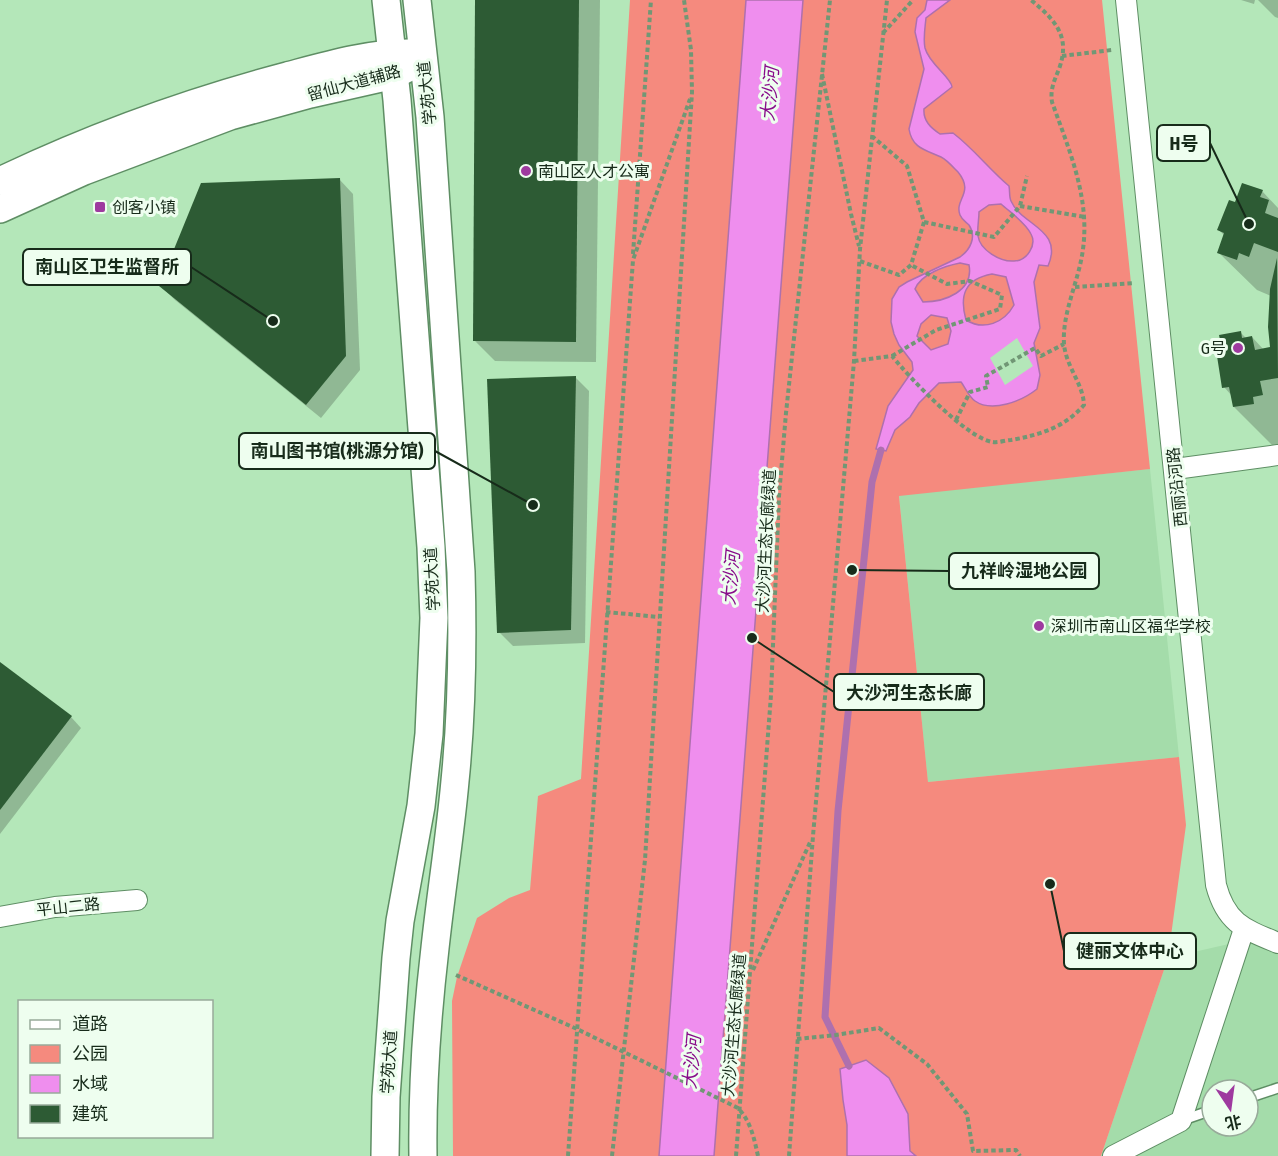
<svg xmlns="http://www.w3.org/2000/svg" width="1278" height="1156" font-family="'Fira Sans Condensed','Noto Sans SC',sans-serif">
<rect width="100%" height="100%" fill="#b4e7b9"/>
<g fill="#a4dcaa" fill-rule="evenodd">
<polygon points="1150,469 1179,757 928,782 899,495"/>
<path d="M1272,934L1278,937V1156H1101L1168,958ZM1212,1090H1248V1126H1212Z"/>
</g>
<polygon fill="#f58a7e" points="630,0 1102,0 1150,469 899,496 928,782 1179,757 1186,825 1168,958 1101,1156 453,1156 452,1001 457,977 477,918 509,898 530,890 538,796 581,779"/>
<g fill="#ef8eee" stroke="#ae70ae" stroke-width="1.5" fill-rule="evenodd">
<polygon points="746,0 803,0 714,1156 659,1156"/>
<path d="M927,0H950L926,18C925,28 923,39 925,48C929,64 952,78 952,87L924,109C923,121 931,128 940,134L953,133C974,149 989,169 1009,186C1010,191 1009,197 1011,201C1022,226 1064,229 1048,266L1039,265L1034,282L1040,328L1034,343L1040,375L1037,389C1022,401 992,413 975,401C969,397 965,387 961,382L939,383L919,403L910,417L895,430L886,451L876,449L888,406L913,370L912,362L899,345L894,334L891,322L892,299L899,287L907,282L960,257C970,250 977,237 969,225C966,222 962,220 960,215C954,199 975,193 958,172C953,167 947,160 941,157C925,150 912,148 909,129L924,69L915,32L917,18L925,10ZM1001,204C1011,213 1025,222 1031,234C1037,245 1027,261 1014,261C1000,262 980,250 978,236C977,228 979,220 979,212L989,205ZM960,263L969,265C974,291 945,302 923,302L915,289C921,274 945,266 960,263ZM992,274L1006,277L1014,305C1004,323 984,331 966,320C959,295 965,279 992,274ZM931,315L947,318L951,331L948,344L931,350L917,336L921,324Z"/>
<polygon points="866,1060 889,1078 908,1114 910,1151 916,1156 847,1156 847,1125 843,1100 840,1069"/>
</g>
<polygon fill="#b4e7b9" points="1017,338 1033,366 1005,385 990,358"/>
<g fill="#0003">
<polygon points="476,0 600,0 596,362 495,361 475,341"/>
<polygon points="1241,0 1255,0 1254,4"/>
<polygon points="1258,0 1278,0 1278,18 1275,17"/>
<polygon points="339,179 353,194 360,370 321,418 175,300 160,285"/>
<polygon points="1262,191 1278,208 1278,444 1272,445 1234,407 1232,396 1224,387 1225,357 1240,332 1246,338 1252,337 1264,350 1271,348 1271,296 1257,290 1218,252 1224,235 1219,230 1236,204"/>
<polygon points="575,377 589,391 585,643 513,646 499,632"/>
<polygon points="0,664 71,717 81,728 0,834"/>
</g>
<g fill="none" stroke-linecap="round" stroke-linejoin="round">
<polyline stroke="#ae70ae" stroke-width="7" points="849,1066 825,1017 838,811 872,482 881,450"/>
</g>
<g fill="#2d5b34">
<polygon points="475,0 579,0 576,342 473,341"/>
<polygon points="340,178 346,356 306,405 159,286 201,183"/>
<polygon points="1242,183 1263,190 1260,197 1269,200 1265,213 1278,218 1278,252 1254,243 1249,257 1239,253 1237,260 1217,253 1224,233 1217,230 1229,200 1235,202"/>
<polygon points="1277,258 1278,378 1260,381 1263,395 1253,397 1254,404 1233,407 1229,387 1222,388 1217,356 1223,355 1219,335 1241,331 1242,338 1252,336 1255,350 1270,347 1268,327 1270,289"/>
<polygon points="576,376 571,630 497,633 487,379"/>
<polygon points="0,662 72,716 0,810"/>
</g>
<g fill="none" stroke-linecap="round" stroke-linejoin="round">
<g stroke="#5e8e64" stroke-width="12">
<g id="lane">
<polyline points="1248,1098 1278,1088"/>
<polyline points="1183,1120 1212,1110"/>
</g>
</g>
<g stroke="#5e8e64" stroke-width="22">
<g id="street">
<path d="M1126,0L1216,885C1226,923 1244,929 1278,943"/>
<polyline points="1175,469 1278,455"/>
<polyline points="0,917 55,907 137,900"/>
<polyline points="1113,1156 1181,1121 1244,929"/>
</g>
</g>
<g stroke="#5e8e64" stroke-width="30">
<g id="secondary">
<path d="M417,0L430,117L461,572C463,642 462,712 455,781C450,837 441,892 435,948C427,1017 422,1087 423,1156"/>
<path d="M0,181C92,137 189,102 287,76C325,66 370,53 408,53"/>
<polyline points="0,209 84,171 230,116 310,94 394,75 410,67"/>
<polyline points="385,1156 386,1097 396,958 400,921 421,806 429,734 434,618 431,547 397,100 386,0"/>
</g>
</g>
<g stroke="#719775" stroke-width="4" stroke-dasharray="4.5 3" stroke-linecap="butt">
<polyline points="883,33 913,0"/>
<polyline points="1062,56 1112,50"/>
<polyline points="822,74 851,214 859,246"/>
<polyline points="1020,206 1085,217"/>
<polyline points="924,222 994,237 1020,206 1027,176"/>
<polyline points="633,254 651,0"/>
<polyline points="860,261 899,275 911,265 924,222 907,166 873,137"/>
<polyline points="1075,287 1134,283"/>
<polyline points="892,356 936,330 1000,309 1002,295 970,281 947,284 911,265"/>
<path d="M854,361L892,356C909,377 967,439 993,442C998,443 1006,440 1011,440C1040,435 1065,427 1084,405C1083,383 1066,367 1064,344C1062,312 1079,281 1083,249C1090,197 1069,150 1052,102C1050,90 1054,81 1059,69C1071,36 1055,20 1031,0"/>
<polyline points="956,420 970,392 988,387 986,376 1035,348 1041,356 1064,344"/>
<polyline points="606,612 659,617"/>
<polyline points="753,970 811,840"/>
<path d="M456,975L577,1029L738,1108C751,1122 754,1138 758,1156"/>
<polyline points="797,1039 836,1035 879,1028 927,1064 967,1114 973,1151 1016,1150 1020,1156"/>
<polyline points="568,1156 633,260 690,99"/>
<polyline points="612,1156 645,860 692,92 691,50 684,0"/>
<polyline points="736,1156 771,695 779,496 786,413 830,0"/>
<polyline points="789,1156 813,836 854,361 860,249 887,0"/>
</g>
<use href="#lane" stroke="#fff" stroke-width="9"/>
<use href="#street" stroke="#fff" stroke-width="20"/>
<use href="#secondary" stroke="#fff" stroke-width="27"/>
</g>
<g fill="#9e3a9f" stroke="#eefeef" stroke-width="2">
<circle cx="526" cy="171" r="6"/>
<rect x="94" y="201" width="12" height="12" rx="3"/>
<circle cx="1238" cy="348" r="6"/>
<circle cx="1039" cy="626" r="6"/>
</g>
<g text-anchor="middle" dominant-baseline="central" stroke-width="6" stroke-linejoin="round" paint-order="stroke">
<g font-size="16" fill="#172b1a" stroke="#eefeef">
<text transform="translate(354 83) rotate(-15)">留仙大道辅路</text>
<text transform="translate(427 93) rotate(-96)">学苑大道</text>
<text transform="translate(1177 487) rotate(-96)">西丽沿河路</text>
<text transform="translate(766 541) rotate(-87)">大沙河生态长廊绿道</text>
<text transform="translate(432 579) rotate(-93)">学苑大道</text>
<text transform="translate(68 907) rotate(-6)">平山二路</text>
<text transform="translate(734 1025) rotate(-85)">大沙河生态长廊绿道</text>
<text transform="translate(389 1062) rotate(-86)">学苑大道</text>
</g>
<g font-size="16" fill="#172b1a" stroke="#eefeef" text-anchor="start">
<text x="538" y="171">南山区人才公寓</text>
<text x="112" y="207">创客小镇</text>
<text x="1226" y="348" text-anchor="end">G号</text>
<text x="1051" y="626">深圳市南山区福华学校</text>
</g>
<g font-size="18" font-style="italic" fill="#880c8a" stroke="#eefeef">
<text transform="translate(770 94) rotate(-85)">大沙河</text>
<text transform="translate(731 578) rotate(-85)">大沙河</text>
<text transform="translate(692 1062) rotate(-85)">大沙河</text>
</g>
</g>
<path fill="none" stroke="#172b1a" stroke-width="2" d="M1249 224L1210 143M273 321L191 267M533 505L435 451M852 570L949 571M752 638L834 692M1050 884L1064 951"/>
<g fill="#172b1a" stroke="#eefeef" stroke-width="2">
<circle cx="1249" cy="224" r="6"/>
<circle cx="273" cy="321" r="6"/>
<circle cx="533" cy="505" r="6"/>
<circle cx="852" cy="570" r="6"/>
<circle cx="752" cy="638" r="6"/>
<circle cx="1050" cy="884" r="6"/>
</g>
<g fill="#eefeef" stroke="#172b1a" stroke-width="2">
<rect x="1157" y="125" width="53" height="36" rx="6"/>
<rect x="23" y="249" width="168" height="36" rx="6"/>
<rect x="239" y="433" width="196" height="36" rx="6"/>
<rect x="949" y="553" width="150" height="36" rx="6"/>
<rect x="834" y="674" width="150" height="36" rx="6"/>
<rect x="1064" y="933" width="132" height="36" rx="6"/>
</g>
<g font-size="18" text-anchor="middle" font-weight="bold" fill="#172b1a">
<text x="1184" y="150">H号</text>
<text x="107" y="273">南山区卫生监督所</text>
<text x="337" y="457">南山图书馆(桃源分馆)</text>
<text x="1024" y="577">九祥岭湿地公园</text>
<text x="909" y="699">大沙河生态长廊</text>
<text x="1130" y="957">健丽文体中心</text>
</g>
<rect x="18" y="1000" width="195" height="138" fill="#eefeef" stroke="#98aa9a" stroke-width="1.5"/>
<rect x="30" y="1020" width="30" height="9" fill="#ffffff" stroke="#98aa9a" stroke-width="1.5"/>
<text x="72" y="1030" font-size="18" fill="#172b1a">道路</text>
<rect x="30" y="1045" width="30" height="18" fill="#f58a7e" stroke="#98aa9a" stroke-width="1.5"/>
<text x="72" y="1060" font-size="18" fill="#172b1a">公园</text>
<rect x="30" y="1075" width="30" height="18" fill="#ef8eee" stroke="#98aa9a" stroke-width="1.5"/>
<text x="72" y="1090" font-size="18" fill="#172b1a">水域</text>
<rect x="30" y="1105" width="30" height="18" fill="#2d5b34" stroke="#98aa9a" stroke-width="1.5"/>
<text x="72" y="1120" font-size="18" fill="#172b1a">建筑</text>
<g transform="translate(1230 1108) rotate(167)"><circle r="28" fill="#eefeef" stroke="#98aa9a" stroke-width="1.5"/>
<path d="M0-4.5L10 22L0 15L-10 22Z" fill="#9e3a9f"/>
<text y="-9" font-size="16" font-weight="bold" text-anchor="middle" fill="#172b1a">北</text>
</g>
</svg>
